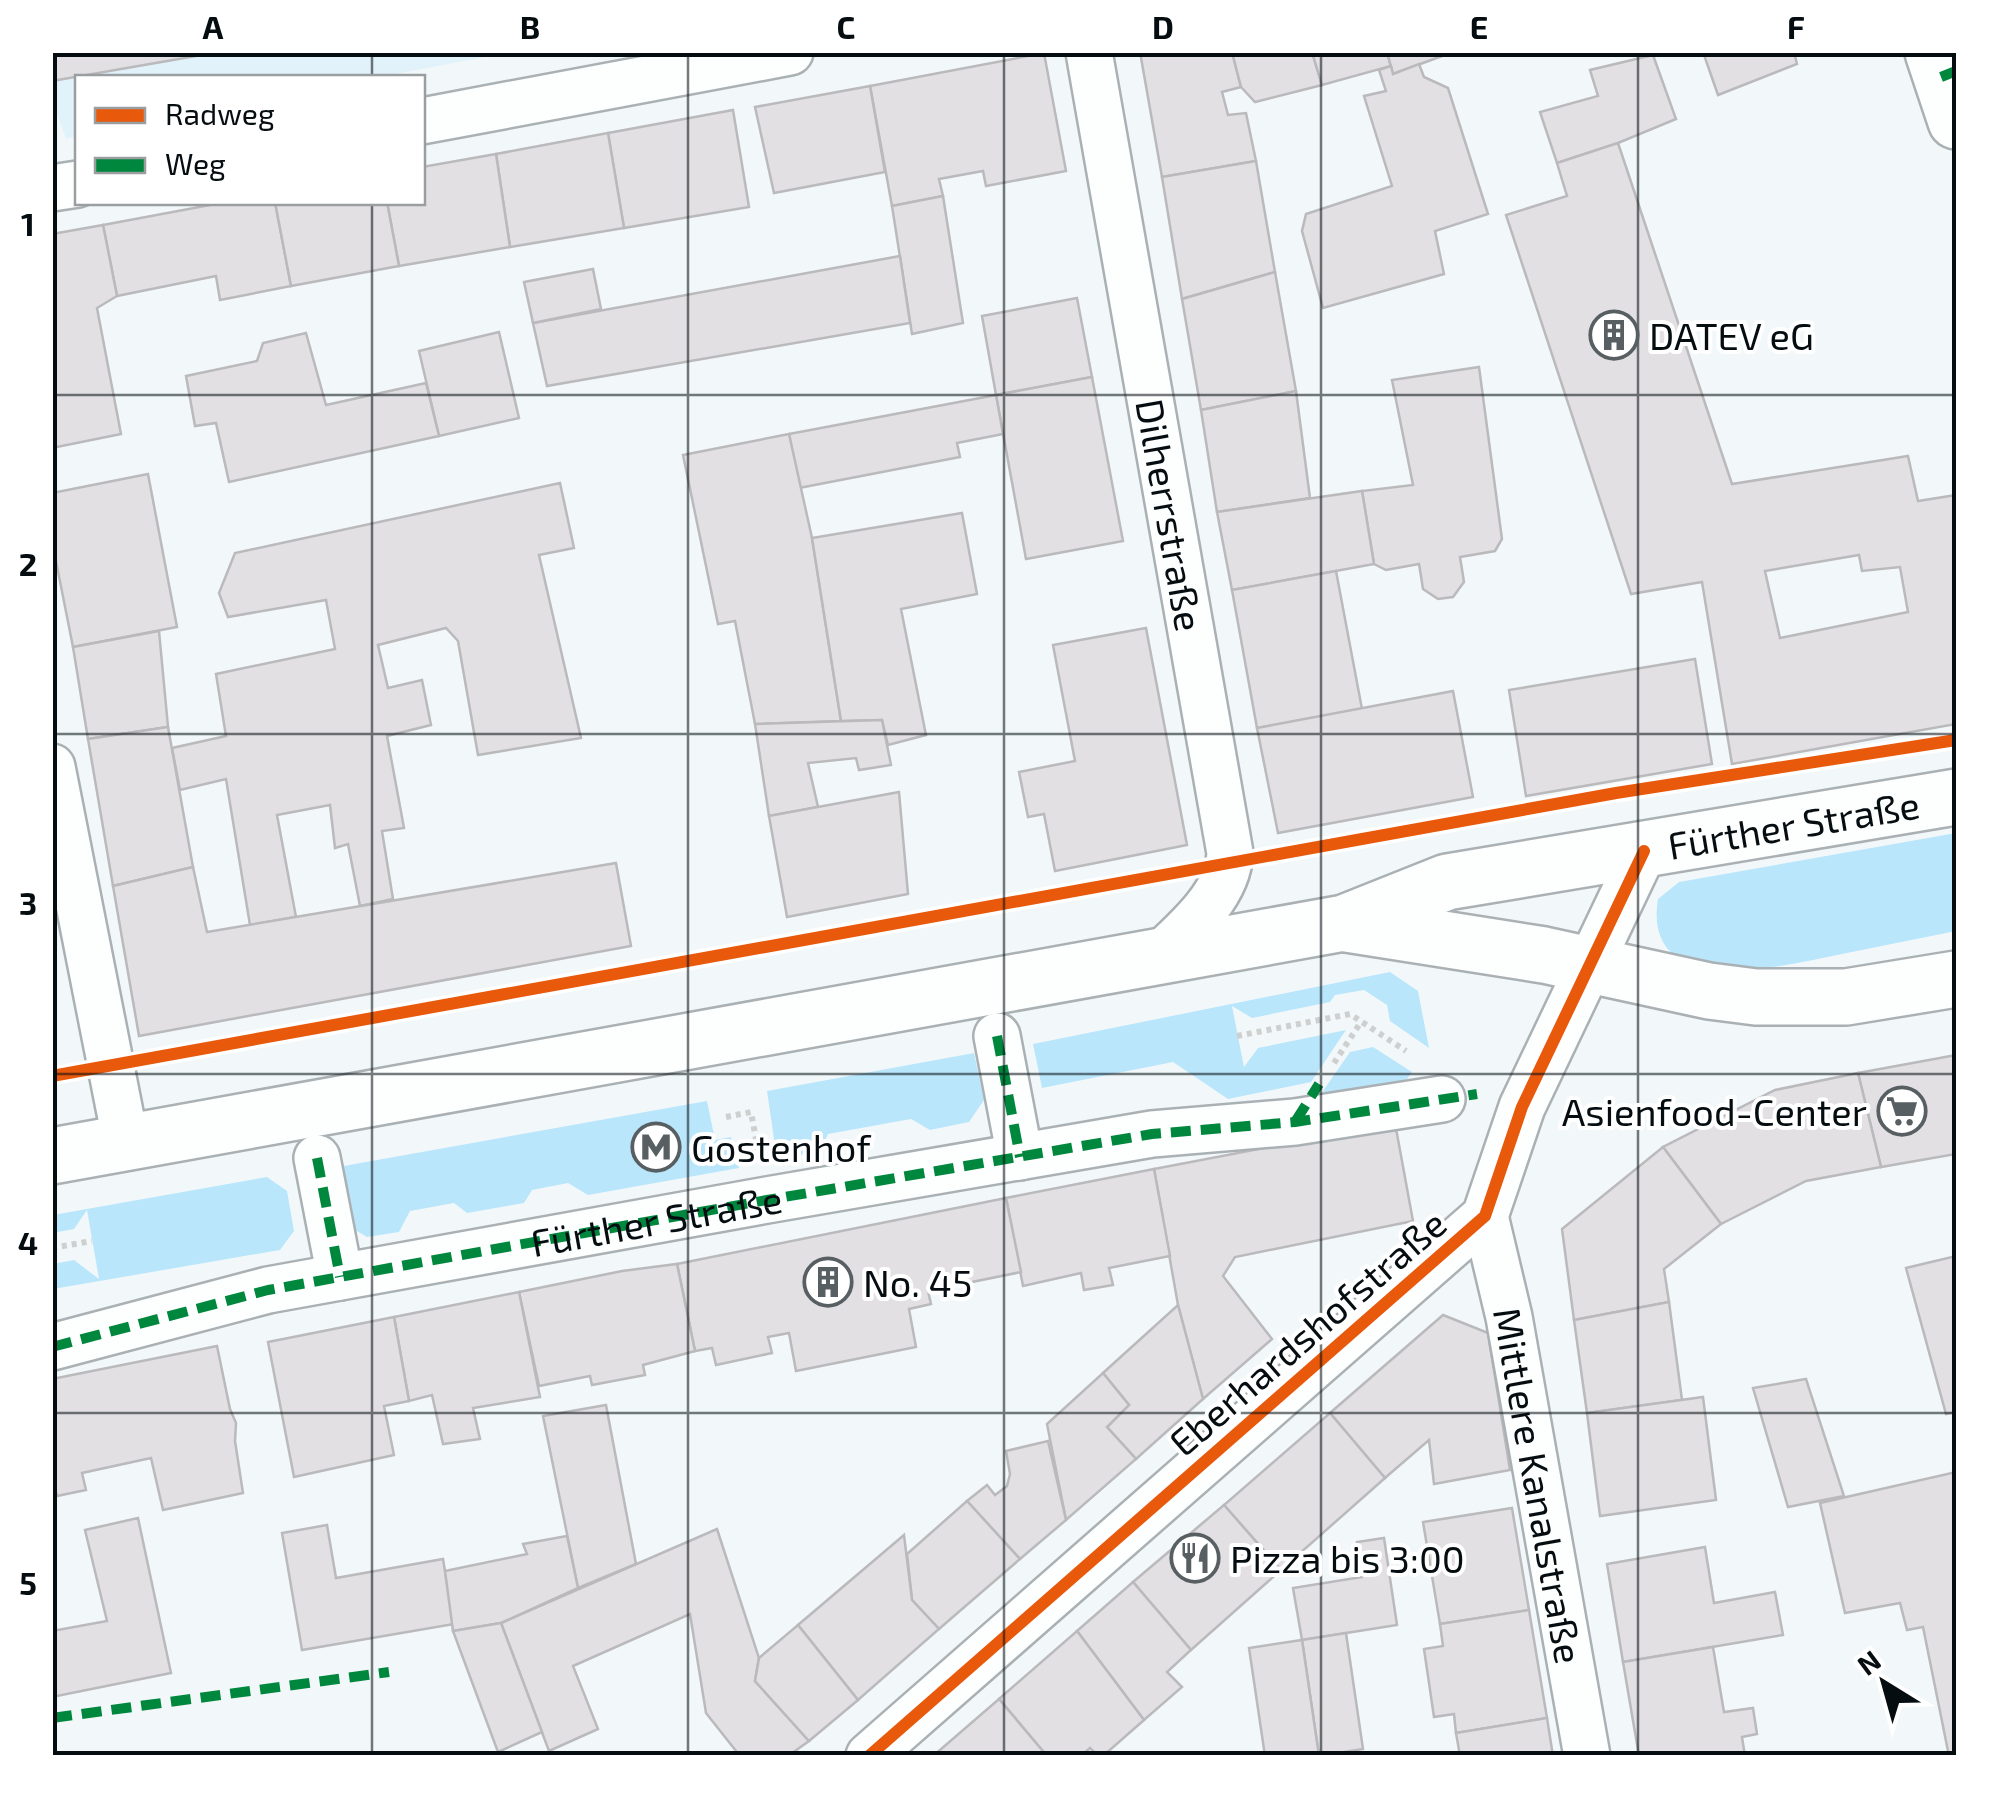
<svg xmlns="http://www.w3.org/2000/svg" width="2009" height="1808" font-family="'Exo 2',sans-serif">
<rect width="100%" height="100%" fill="#f2f8fa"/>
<polygon fill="#e2f2fb" points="53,53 507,53 379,77 78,78 77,136 66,139 53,103"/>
<g fill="#bae6fc">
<path d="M1956,833V931C1918,939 1880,946 1842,954C1787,965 1641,1003 1658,899L1679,882Z"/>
<polygon points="1390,972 1418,991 1429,1048 1390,1021 1387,1005 1364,990 1335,995 1330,1002 1252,1018 1232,1006 1244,1067 1258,1048 1346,1030 1311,1082 1228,1099 1173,1062 1042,1088 1033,1044"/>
<polygon points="1373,1047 1412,1072 1407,1079 1331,1097 1323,1091 1350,1052"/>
<polygon points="974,1053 984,1100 969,1122 930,1130 911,1119 828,1134 820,1151 777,1159 767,1091"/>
<polygon points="707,1101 715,1140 731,1137 739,1168 588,1195 568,1183 532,1190 524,1203 467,1213 454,1203 410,1211 399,1232 367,1237 350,1227 338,1167"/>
<polygon points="267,1177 287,1191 294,1231 280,1250 53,1289 53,1264 74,1260 99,1279 87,1210 74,1229 53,1233 53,1215"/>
</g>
<g fill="#e3e0e3" stroke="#bab9bb" stroke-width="2.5" fill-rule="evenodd">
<polygon points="52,52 219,52 52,81"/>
<polygon points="1140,52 1232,52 1241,87 1222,92 1228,115 1246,113 1256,161 1162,177"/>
<polygon points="1232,52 1312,52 1322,85 1255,102 1241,87"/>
<polygon points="1312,52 1387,52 1391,66 1322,85"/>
<polygon points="1387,52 1453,52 1393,74"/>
<polygon points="1703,52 1794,52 1797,64 1718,95"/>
<polygon points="1044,53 1066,171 986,186 983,171 939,179 943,196 892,206 870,86"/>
<polygon points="1653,55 1676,119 1618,143 1557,163 1540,112 1598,96 1590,70"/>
<polygon points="1419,64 1424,77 1448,88 1488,214 1435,231 1444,274 1323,308 1302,231 1306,214 1392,186 1364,96 1386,91 1379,70 1391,66 1393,74"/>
<polygon points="870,86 885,172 774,193 755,107"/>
<polygon points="733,110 749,207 624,228 608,133"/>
<polygon points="608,133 624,228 510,247 496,154"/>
<path d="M1618,143L1732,484L1908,456L1918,501L1956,495V724L1732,764L1702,582L1631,594L1506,215L1567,196L1557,163ZM1859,555L1862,571L1900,567L1908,612L1780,638L1765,571Z"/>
<polygon points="496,154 510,247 399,266 387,202 422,202 422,167"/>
<polygon points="1256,161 1275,272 1182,299 1162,177"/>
<polygon points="943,196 963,323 912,334 892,206"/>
<polygon points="226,202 275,202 291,286 220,300 216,276 117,296 103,225"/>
<polygon points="275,202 387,202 399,266 291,286"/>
<polygon points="103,225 117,296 97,308 121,434 52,448 52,234"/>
<polygon points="900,256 910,323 547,386 533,323"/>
<polygon points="593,269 601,309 533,323 524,282"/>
<polygon points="1275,272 1296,391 1201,410 1182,299"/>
<polygon points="1077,298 1092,377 996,395 982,316"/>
<polygon points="499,332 519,418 439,436 419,351"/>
<polygon points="306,333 326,405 426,383 439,436 229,482 216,423 195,426 186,376 257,361 263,343"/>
<polygon points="1479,367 1502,539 1495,551 1460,557 1464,582 1453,597 1438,599 1423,589 1419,564 1386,570 1374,564 1362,491 1413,485 1392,380"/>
<polygon points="1092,377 1123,541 1026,559 996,395"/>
<polygon points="1296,391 1310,498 1217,512 1201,410"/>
<polygon points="996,395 1003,434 957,443 960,457 799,488 789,434"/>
<polygon points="789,434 812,538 841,721 755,724 735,621 718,624 683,455"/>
<polygon points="148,474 177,627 73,647 52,541 52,493"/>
<polygon points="560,483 574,548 539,555 581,738 478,755 458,641 446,628 378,645 388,688 422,680 431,725 387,736 404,828 382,831 393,899 360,906 348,844 335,848 330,805 277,815 296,917 250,925 226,779 180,790 172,748 226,736 216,674 335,649 326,600 228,617 219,593 235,553"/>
<polygon points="1362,491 1374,564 1232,590 1217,512"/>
<polygon points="962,513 977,594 901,609 926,735 888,745 882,720 841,721 812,538"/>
<polygon points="1336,571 1362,709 1257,728 1232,590"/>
<polygon points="1146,628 1187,845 1055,871 1044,814 1028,817 1019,772 1075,761 1053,645"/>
<polygon points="159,631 168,727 88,739 73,647"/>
<polygon points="1695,659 1712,764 1526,796 1509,690"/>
<polygon points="1453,691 1473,797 1278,833 1257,728"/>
<polygon points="882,720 891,765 859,770 856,758 808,763 818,807 769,816 755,724"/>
<polygon points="168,727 193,867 113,886 88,739"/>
<polygon points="899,792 908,894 787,917 769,816"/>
<polygon points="616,863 631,946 139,1036 113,886 193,867 207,932"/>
<polygon points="1956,1055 1956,1154 1881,1167 1858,1073"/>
<polygon points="1858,1073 1881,1167 1806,1181 1721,1224 1663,1147 1775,1090"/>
<polygon points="1395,1123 1413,1221 1235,1257 1223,1276 1272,1339 1203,1399 1178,1305 1154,1169"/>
<polygon points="1663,1147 1721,1224 1664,1269 1669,1302 1574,1320 1562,1229"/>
<polygon points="1154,1169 1170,1256 1109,1268 1113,1285 1084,1290 1081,1273 1023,1286 1006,1198"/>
<polygon points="1006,1198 1021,1272 928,1291 931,1304 909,1309 916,1347 796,1371 789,1333 768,1337 772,1353 716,1365 712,1348 695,1351 677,1264"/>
<polygon points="1956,1256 1956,1412 1946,1414 1906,1268"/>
<polygon points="677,1264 695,1351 643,1365 645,1375 592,1385 590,1376 539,1386 519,1292 622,1271"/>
<polygon points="519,1292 540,1397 473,1408 480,1439 443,1444 432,1395 409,1401 394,1317"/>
<polygon points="1669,1302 1682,1400 1587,1413 1574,1320"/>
<polygon points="1178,1305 1203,1399 1136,1459 1107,1427 1129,1405 1103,1373"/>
<polygon points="1443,1315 1488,1333 1510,1470 1434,1484 1429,1440 1385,1478 1330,1413"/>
<polygon points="394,1317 409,1401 384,1406 394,1455 294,1477 268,1342"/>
<polygon points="217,1346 230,1409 236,1423 235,1441 243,1493 163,1510 151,1458 82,1473 86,1490 57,1496 52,1479 52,1379"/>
<polygon points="1103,1373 1129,1405 1107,1427 1136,1459 1066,1520 1047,1424"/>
<polygon points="1806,1379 1844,1496 1788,1507 1753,1388"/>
<polygon points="1703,1397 1716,1500 1600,1516 1587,1413"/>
<polygon points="606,1405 636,1564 578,1588 543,1416"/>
<polygon points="1330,1413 1385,1478 1281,1570 1224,1505"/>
<polygon points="1048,1441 1066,1520 1020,1559 967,1501 987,1485 995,1495 1007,1486 1010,1474 1006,1451"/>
<polygon points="1956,1472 1956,1756 1949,1756 1923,1627 1907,1630 1900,1603 1845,1613 1820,1503"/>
<polygon points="967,1501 1020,1559 939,1629 912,1600 907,1554"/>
<polygon points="1224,1505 1281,1570 1191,1650 1133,1582"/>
<polygon points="1512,1508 1529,1610 1440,1624 1423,1522"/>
<polygon points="138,1518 171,1673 52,1697 52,1631 107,1621 85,1530"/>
<polygon points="327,1525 336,1578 443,1559 454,1624 302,1650 282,1533"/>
<polygon points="717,1529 759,1658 755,1681 809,1741 788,1756 740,1756 706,1713 690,1614 573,1666 598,1729 549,1751 501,1623"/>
<polygon points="904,1535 912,1600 939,1629 858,1700 798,1625"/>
<polygon points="567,1536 578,1588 501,1623 453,1631 445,1571 527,1554 523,1544"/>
<polygon points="1384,1538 1397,1625 1302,1640 1293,1588 1362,1577 1357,1542"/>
<polygon points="1705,1547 1714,1603 1775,1592 1783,1635 1623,1662 1607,1564"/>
<polygon points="1133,1582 1191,1650 1167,1672 1182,1687 1144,1720 1077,1631"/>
<polygon points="1529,1610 1547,1718 1456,1733 1454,1714 1434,1717 1424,1649 1443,1646 1440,1624"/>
<polygon points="501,1623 542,1732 498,1752 453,1631"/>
<polygon points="798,1625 858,1700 809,1741 755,1681 759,1658"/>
<polygon points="1077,1631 1144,1720 1103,1756 1098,1756 1090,1748 1081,1756 1047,1756 999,1699"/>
<polygon points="1346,1633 1363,1749 1319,1756 1302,1640"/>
<polygon points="1302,1640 1319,1756 1265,1756 1249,1648"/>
<polygon points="1713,1647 1724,1712 1753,1708 1757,1734 1742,1737 1745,1756 1639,1756 1623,1662"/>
<polygon points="999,1699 1047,1756 933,1756"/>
<polygon points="1547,1718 1553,1756 1460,1756 1456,1733"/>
</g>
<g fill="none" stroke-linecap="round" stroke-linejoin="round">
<g stroke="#aab1b4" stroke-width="50">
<g id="street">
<path id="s1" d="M1089,52L1230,853C1228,894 1188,929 1160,955"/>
<polyline points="422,121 790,52"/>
<polyline points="52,188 78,184"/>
<polyline points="52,767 126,1143"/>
<polyline points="997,1036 1020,1157"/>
<polyline points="317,1158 340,1277"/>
<path id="s2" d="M1485,1216L1509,1317L1587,1756"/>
<polyline points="52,1347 268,1290 767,1200 1152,1134 1295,1122 1442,1099"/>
<polyline points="869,1756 1485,1216 1522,1107 1644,851"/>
</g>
</g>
<g stroke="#aab1b4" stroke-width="60">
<g id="secondary">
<polyline points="1933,52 1956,121"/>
<polyline points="1347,924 1544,955 1709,991 1756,997 1846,997 1956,979"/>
<path id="s3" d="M52,1156L1344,923L1447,882L1956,797"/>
</g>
</g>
<g stroke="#ced0d0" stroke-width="6" stroke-dasharray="5 5" stroke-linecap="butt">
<polyline points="1237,1036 1350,1014 1406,1051"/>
<polyline points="1334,1063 1361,1022"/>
<polyline points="726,1117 751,1112 758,1150"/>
<polyline points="52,1248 92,1241"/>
</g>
<use href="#street" stroke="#fdfefe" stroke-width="45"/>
<use href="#secondary" stroke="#fdfefe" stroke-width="55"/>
<g stroke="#00873e" stroke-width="10" stroke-dasharray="20 10" stroke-linecap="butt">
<polyline points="1941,77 1956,71"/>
<polyline points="997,1036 1020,1157"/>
<polyline points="1295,1122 1319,1084"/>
<polyline points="317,1158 340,1277"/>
<path id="s4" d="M52,1347L268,1290L767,1200L1152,1134L1295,1122L1477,1094"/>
<polyline points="52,1718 389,1672"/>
</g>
<g stroke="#fff" stroke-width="19">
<g id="cycleway">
<polyline points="52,1076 1616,793 1956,740"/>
<polyline points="869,1756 1485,1216 1522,1107 1644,851"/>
</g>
</g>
<use href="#cycleway" stroke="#e8590c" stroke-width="12"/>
</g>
<path fill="none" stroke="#050d11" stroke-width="2.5" stroke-opacity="0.55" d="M372,52V78M688,52V1756M1004,52V1756M1321,52V1756M1638,52V1756M372,202V1756M52,395H1956M52,734H1956M52,1074H1956M52,1413H1956"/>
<defs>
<g id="building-ring" transform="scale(2.5)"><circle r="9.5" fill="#fff" stroke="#585f63" stroke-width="1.5"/><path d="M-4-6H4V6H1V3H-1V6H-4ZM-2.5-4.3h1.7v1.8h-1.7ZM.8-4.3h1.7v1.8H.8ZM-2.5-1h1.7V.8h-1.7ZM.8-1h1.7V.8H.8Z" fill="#585f63"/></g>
<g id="supermarket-ring" transform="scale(2.5)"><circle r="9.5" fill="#fff" stroke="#585f63" stroke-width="1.5"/><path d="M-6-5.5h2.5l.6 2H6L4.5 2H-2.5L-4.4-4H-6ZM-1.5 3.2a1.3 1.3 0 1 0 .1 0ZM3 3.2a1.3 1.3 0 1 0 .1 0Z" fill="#585f63"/></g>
<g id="metro-ring" transform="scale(2.5)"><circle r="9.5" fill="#fff" stroke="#585f63" stroke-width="1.5"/><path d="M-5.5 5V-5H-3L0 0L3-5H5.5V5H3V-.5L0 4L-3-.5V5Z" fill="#585f63"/></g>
<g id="restaurant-ring" transform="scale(2.5)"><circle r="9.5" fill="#fff" stroke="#585f63" stroke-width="1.5"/><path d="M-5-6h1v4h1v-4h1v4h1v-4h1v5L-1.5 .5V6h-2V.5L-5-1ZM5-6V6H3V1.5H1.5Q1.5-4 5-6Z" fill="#585f63"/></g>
</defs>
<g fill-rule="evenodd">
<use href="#building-ring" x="1614" y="335"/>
<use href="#supermarket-ring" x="1902" y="1111"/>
<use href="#metro-ring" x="656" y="1147"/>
<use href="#building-ring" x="828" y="1282"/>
<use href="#restaurant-ring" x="1195" y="1558"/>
</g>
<g text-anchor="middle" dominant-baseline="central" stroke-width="8" stroke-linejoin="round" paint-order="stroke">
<g font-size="38" fill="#050d11" stroke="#fff" text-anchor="start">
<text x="1649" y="335">DATEV eG</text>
<text x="1867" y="1111" text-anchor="end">Asienfood-Center</text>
<text x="691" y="1147">Gostenhof</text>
<text x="863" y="1282">No. 45</text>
<text x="1230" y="1558">Pizza bis 3:00</text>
</g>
<g font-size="38" fill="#050d11" stroke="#fff">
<text stroke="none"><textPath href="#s1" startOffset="470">Dilherrstraße</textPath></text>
<text stroke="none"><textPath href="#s3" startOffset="1775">Fürther Straße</textPath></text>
<text stroke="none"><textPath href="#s4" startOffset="618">Fürther Straße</textPath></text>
<text transform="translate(1307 1332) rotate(-41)">Eberhardshofstraße</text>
<text stroke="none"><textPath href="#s2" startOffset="275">Mittlere Kanalstraße</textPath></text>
</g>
</g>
<rect width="2009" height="1808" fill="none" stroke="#ffffff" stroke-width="110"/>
<rect x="75" y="75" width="350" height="130" fill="#ffffff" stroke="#9b9ea0" stroke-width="2.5"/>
<rect x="95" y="108" width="50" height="15" fill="#e8590c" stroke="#9b9ea0" stroke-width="2.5"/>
<text x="165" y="125" font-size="30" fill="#050d11">Radweg</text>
<rect x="95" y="158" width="50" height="15" fill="#00873e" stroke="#9b9ea0" stroke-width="2.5"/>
<text x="165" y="175" font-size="30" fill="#050d11">Weg</text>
<g transform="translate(1884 1683) rotate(323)" stroke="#ffffff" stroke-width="8" paint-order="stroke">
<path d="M0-8L18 38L0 25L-18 38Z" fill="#050d11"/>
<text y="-15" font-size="28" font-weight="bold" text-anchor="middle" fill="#050d11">N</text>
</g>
<rect x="55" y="55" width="1899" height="1698" fill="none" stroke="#050d11" stroke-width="4"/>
<g font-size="32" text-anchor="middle" font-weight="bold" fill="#050d11">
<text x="213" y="39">A</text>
<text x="530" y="39">B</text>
<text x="846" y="39">C</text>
<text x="1163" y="39">D</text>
<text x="1479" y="39">E</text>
<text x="1796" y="39">F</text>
<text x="28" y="236">1</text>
<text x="28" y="576">2</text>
<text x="28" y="915">3</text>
<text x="28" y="1255">4</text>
<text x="28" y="1595">5</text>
</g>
</svg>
